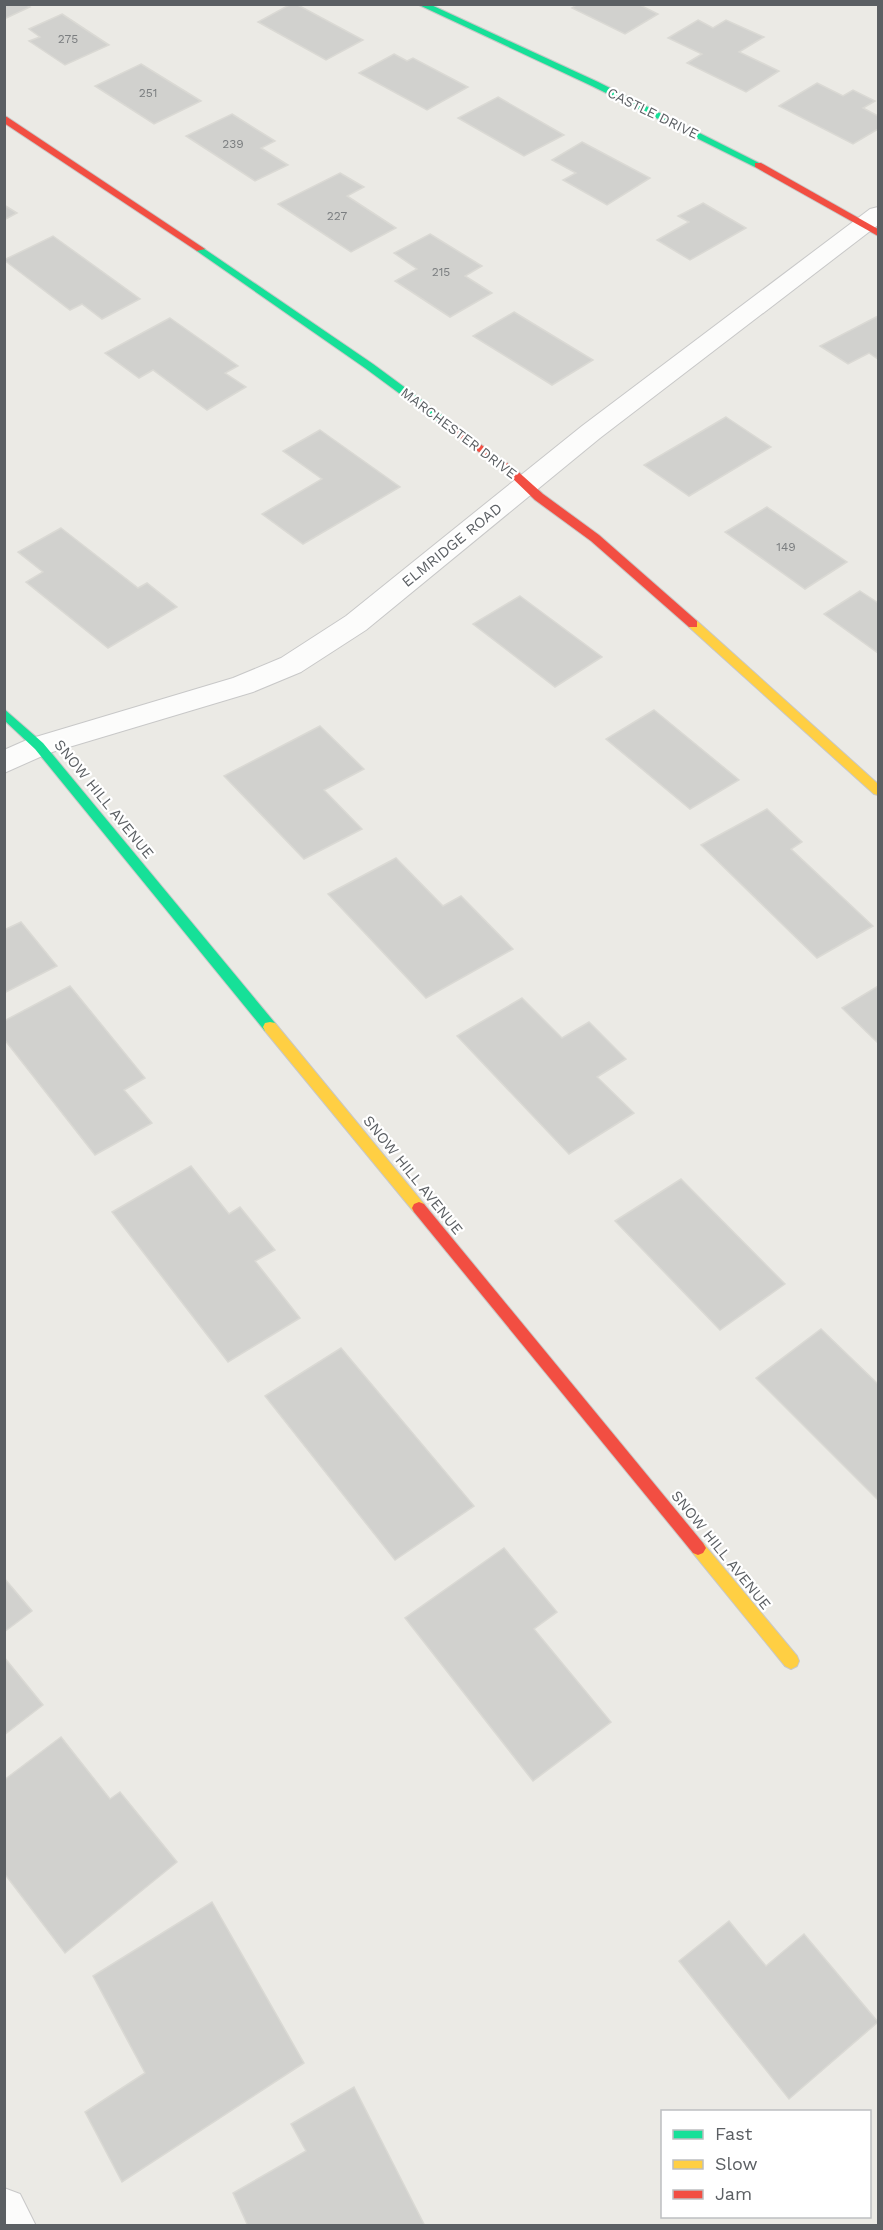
<svg xmlns="http://www.w3.org/2000/svg" width="883" height="2230" font-family="'Work Sans',sans-serif">
<rect width="100%" height="100%" fill="#ebeae5"/>
<g fill="#d1d1ce" stroke="#dad9d4" stroke-width="1.5">
<polygon points="4,4 25,4 30,7 4,19"/>
<polygon points="291,4 296,4 363,40 326,60 258,22"/>
<polygon points="578,4 638,4 658,14 625,34 572,8"/>
<polygon points="62,14 109,45 65,65 29,41 40,37 29,29"/>
<polygon points="698,20 713,28 726,20 764,37 739,52 779,71 746,92 687,63 702,54 668,38"/>
<polygon points="394,54 407,61 413,58 468,87 427,110 359,73"/>
<polygon points="141,64 201,101 154,124 95,86"/>
<polygon points="817,83 843,96 853,90 875,101 863,108 878,116 878,129 853,144 779,106"/>
<polygon points="498,97 564,135 524,156 458,118"/>
<polygon points="232,114 275,141 261,148 288,165 255,181 186,136"/>
<polygon points="582,142 650,178 607,205 563,180 576,173 552,160"/>
<polygon points="340,173 364,187 347,196 396,228 351,252 278,204"/>
<polygon points="703,203 746,228 690,260 657,240 689,222 678,216"/>
<polygon points="4,205 17,213 4,220"/>
<polygon points="430,234 482,266 465,276 492,293 450,317 395,281 417,269 394,253"/>
<polygon points="53,236 140,299 102,319 82,304 70,310 4,260"/>
<polygon points="514,312 593,360 552,385 473,336"/>
<polygon points="878,316 878,359 869,353 848,364 820,346"/>
<polygon points="170,318 238,366 225,373 246,387 207,410 153,370 139,378 105,353"/>
<polygon points="726,417 771,447 689,496 644,465"/>
<polygon points="320,430 400,487 303,544 262,514 322,479 283,451"/>
<polygon points="767,507 847,562 805,589 725,532"/>
<polygon points="61,528 138,588 147,583 177,607 108,648 26,582 43,572 18,552"/>
<polygon points="860,591 878,603 878,653 824,614"/>
<polygon points="520,596 602,657 555,687 473,624"/>
<polygon points="654,710 739,780 690,809 606,739"/>
<polygon points="320,726 364,769 324,790 362,829 304,859 224,776"/>
<polygon points="767,809 802,842 791,849 873,926 817,958 701,845"/>
<polygon points="396,858 443,906 461,896 513,949 426,998 328,894"/>
<polygon points="21,922 57,966 4,993 4,930"/>
<polygon points="70,986 145,1078 124,1090 152,1123 95,1155 4,1039 4,1021"/>
<polygon points="878,986 878,1043 842,1008"/>
<polygon points="522,998 562,1038 589,1022 626,1059 597,1077 634,1113 569,1154 457,1036"/>
<polygon points="191,1166 229,1214 240,1207 275,1250 255,1261 300,1318 228,1362 112,1212"/>
<polygon points="681,1179 785,1284 720,1330 615,1221"/>
<polygon points="821,1329 878,1384 878,1500 756,1378"/>
<polygon points="341,1348 474,1506 395,1560 265,1396"/>
<polygon points="504,1548 557,1612 534,1629 611,1722 533,1781 405,1618"/>
<polygon points="4,1578 32,1611 4,1632"/>
<polygon points="4,1657 43,1705 4,1735"/>
<polygon points="61,1737 110,1799 120,1792 177,1862 65,1953 4,1873 4,1780"/>
<polygon points="212,1902 304,2063 122,2182 85,2112 145,2073 93,1976"/>
<polygon points="729,1921 766,1966 804,1934 878,2022 789,2099 679,1961"/>
<polygon points="354,2087 425,2226 248,2226 233,2193 306,2151 291,2124"/>
</g>
<g fill="none" stroke-linecap="round" stroke-linejoin="round">
<g stroke="#c8c8c8" stroke-width="2">
<g id="street">
<polygon points="878,207 878,225 600,438 366,630 301,672 253,692 49,753 4,773 4,750 29,739 233,678 281,658 346,616 582,426 870,209"/>
<polygon points="4,2188 20,2194 36,2226 4,2226"/>
</g>
</g>
<g stroke="#c8c8c7" stroke-width="2">
<g id="fast">
<polygon points="417,4 429,4 598,82 763,165 755,167 592,86"/>
<polygon points="200,246 373,364 453,423 453,427 445,427 365,368 197,251 197,247"/>
<polygon points="4,709 43,743 275,1023 277,1027 275,1031 265,1031 35,749 4,720"/>
</g>
</g>
<g stroke="#c8c8c7" stroke-width="2">
<g id="slow">
<polygon points="693,620 697,621 878,784 878,795 874,794 689,627 687,624"/>
<polygon points="270,1022 275,1023 424,1204 426,1208 424,1212 419,1214 414,1212 265,1031 263,1027 265,1023"/>
<polygon points="698,1541 703,1543 797,1656 799,1661 797,1666 791,1669 785,1666 693,1553 690,1548 693,1543"/>
</g>
</g>
<g stroke="#c8c8c7" stroke-width="2">
<g id="jam">
<polygon points="4,116 7,117 205,249 197,251 4,123"/>
<polygon points="755,163 761,163 878,229 878,236 755,167"/>
<polygon points="449,422 514,468 543,494 599,535 697,621 697,627 689,627 591,541 535,500 506,472 445,427 444,425"/>
<polygon points="419,1202 424,1204 703,1543 706,1548 703,1553 698,1555 693,1553 414,1212 412,1208 414,1204"/>
</g>
</g>
<use href="#street" fill="#fcfcfb" fill-rule="evenodd"/>
<use href="#fast" fill="#16e098" fill-rule="evenodd"/>
<use href="#slow" fill="#ffcf43" fill-rule="evenodd"/>
<use href="#jam" fill="#f24e42" fill-rule="evenodd"/>
</g>
<g text-anchor="middle" dominant-baseline="central" stroke-width="4.5" stroke-linejoin="round" paint-order="stroke">
<g font-size="12" fill="#7a7d7f">
<text x="68" y="39">275</text>
<text x="148" y="93">251</text>
<text x="233" y="144">239</text>
<text x="337" y="216">227</text>
<text x="441" y="272">215</text>
<text x="786" y="547">149</text>
</g>
<g font-size="14" fill="#5b5f63" stroke="#fff">
<text transform="translate(653 113) rotate(26)">CASTLE DRIVE</text>
<text transform="translate(459 433) rotate(37)">MARCHESTER DRIVE</text>
</g>
<g font-size="15" fill="#5b5f63" stroke="#fff">
<text transform="translate(452 545) rotate(-39)">ELMRIDGE ROAD</text>
<text transform="translate(104 799) rotate(51)">SNOW HILL AVENUE</text>
<text transform="translate(413 1175) rotate(51)">SNOW HILL AVENUE</text>
<text transform="translate(721 1550) rotate(51)">SNOW HILL AVENUE</text>
</g>
</g>
<rect width="883" height="2230" fill="none" stroke="#5b5f63" stroke-width="12"/>
<rect x="661" y="2110" width="210" height="108" fill="#ffffff" stroke="#bdbfc1" stroke-width="1.5"/>
<rect x="673" y="2130" width="30" height="9" fill="#16e098" stroke="#bdbfc1" stroke-width="1.5"/>
<text x="715" y="2140" font-size="18" fill="#5b5f63">Fast</text>
<rect x="673" y="2160" width="30" height="9" fill="#ffcf43" stroke="#bdbfc1" stroke-width="1.5"/>
<text x="715" y="2170" font-size="18" fill="#5b5f63">Slow</text>
<rect x="673" y="2190" width="30" height="9" fill="#f24e42" stroke="#bdbfc1" stroke-width="1.5"/>
<text x="715" y="2200" font-size="18" fill="#5b5f63">Jam</text>
</svg>
